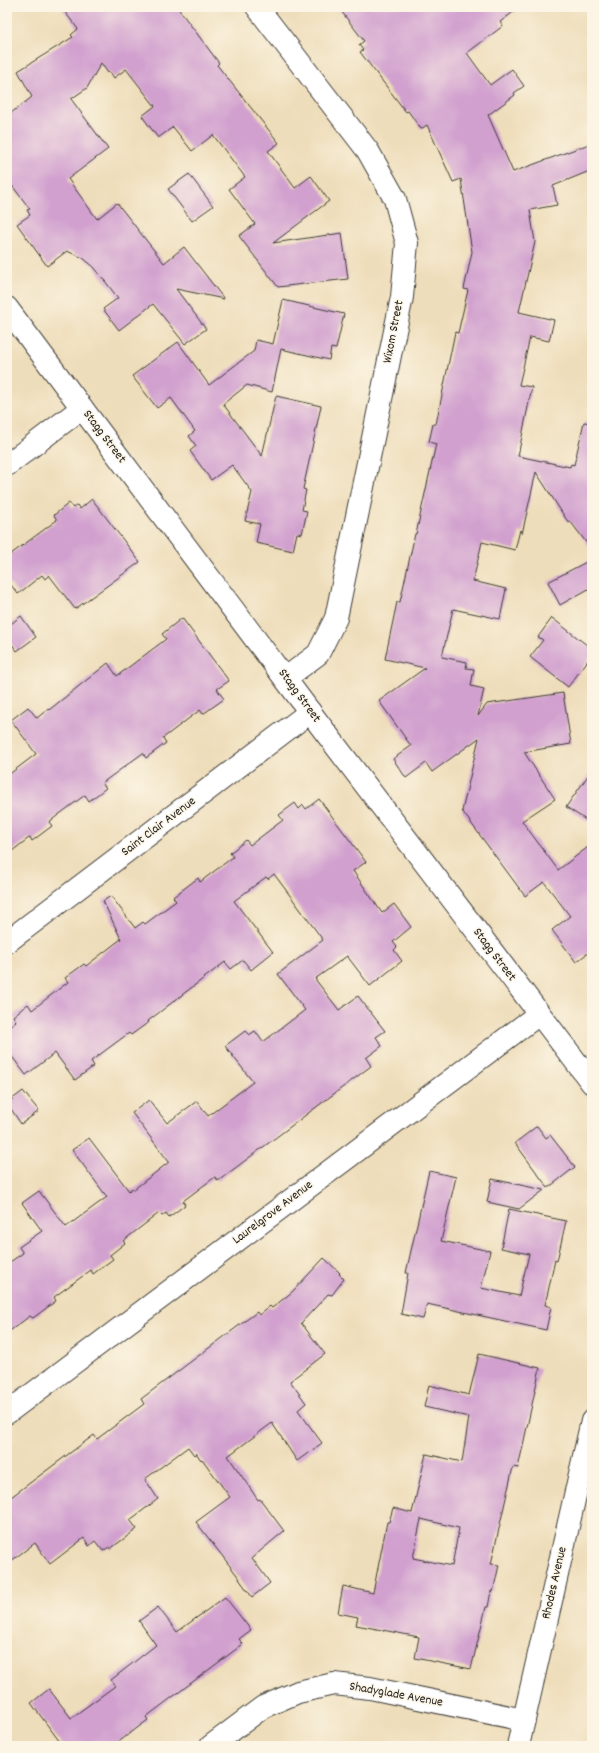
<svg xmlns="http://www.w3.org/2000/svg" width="599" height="1753" font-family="Dekko,sans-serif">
<rect width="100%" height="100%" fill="#fcf5e5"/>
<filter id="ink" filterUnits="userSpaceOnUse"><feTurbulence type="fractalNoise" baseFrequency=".025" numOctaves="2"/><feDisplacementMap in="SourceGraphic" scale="8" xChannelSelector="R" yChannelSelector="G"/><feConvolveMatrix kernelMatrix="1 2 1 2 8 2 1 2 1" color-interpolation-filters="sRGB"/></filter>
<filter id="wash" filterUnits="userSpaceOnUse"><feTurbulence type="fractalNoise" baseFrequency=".012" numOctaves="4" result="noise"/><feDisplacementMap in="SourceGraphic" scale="16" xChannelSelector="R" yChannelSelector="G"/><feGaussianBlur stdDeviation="0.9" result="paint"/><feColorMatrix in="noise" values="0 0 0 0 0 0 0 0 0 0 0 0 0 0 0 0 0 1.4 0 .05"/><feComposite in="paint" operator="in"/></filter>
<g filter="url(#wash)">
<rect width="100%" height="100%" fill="#eeddba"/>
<g id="blocks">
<g fill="#d1a0cf" fill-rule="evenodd">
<polygon points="61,7 177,7 219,63 217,65 279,143 268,151 295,188 311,176 329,201 273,243 342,233 348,279 278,287 239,236 255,224 229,189 245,177 213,135 192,151 173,127 158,138 142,116 155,106 126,69 114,78 110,72 108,73 101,63 87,88 71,99 108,149 68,179 97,219 117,203 164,263 184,247 224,299 176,289 206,329 185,344 153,304 119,330 103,309 118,298 94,267 83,258 67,251 47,266 17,224 30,215 27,210 30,209 7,179 7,116 32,97 18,71 73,37 71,35 78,29"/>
<polygon points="338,7 520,7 500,22 503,26 467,53 490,85 512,69 524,86 514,93 515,95 488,115 513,172 592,143 592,170 553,186 557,205 530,210 535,242 519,312 554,320 549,341 530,337 519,385 532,387 518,456 570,467 571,464 574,465 584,422 592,423 592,550 570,521 568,522 536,472 522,534 520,530 515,550 482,542 473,581 506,589 500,619 453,609 442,657 467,662 466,668 474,669 471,686 484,689 478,716 487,704 563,693 571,744 524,752 555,799 522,821 558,870 592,844 592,950 576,962 552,930 570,916 544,882 525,896 462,811 479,738 432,772 426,763 406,778 393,759 411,746 379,701 425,668 385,659 397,602 400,602 415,534 416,534 436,444 429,442 433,424 436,424 455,332 458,333 468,290 464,289 472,252 461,179 453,182 427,125 421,129 408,111 406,112 360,52 363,50 359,45 364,41"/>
<polygon points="189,174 213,206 192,221 168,189"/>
<polygon points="283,300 344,314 336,349 331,348 329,360 281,349 272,392 247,385 223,404 262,456 276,396 321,406 303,489 306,490 302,510 307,511 302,534 297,533 293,551 256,543 260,524 245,521 252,492 232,465 211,480 190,451 196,446 189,436 195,431 171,398 157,408 132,376 178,342 209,385 254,351 256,340 273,344"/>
<polygon points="92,499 140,562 75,609 49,575 45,579 42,575 18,594 7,580 7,557 57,520 54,515 69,503 73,508 77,505 80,509"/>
<polygon points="592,559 592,587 560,605 548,582"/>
<polygon points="21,616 36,637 17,651 7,638 7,627"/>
<polygon points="182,618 229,681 217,689 224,699 203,714 200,710 163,738 166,743 146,758 143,753 102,783 106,788 89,801 85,795 49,822 52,826 32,841 30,837 7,855 7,776 36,754 11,720 28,707 37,718 48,709 49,710 108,663 117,676 166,639 162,634"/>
<polygon points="552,618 592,649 592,655 568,687 530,657 543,640 538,637"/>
<polygon points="592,770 592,824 566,807"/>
<polygon points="319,799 366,862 353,871 382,913 394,904 411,927 393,942 397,947 394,950 402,961 370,986 347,956 315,979 339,1010 358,996 385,1031 376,1037 382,1046 366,1058 371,1066 218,1181 215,1177 183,1201 185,1205 169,1217 166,1213 162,1216 159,1213 123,1241 125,1243 110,1255 113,1259 93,1274 91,1270 54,1297 56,1301 33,1318 30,1316 7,1333 7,1264 23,1253 19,1247 42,1231 22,1203 39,1191 66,1227 107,1197 72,1150 89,1138 129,1191 132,1188 133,1190 169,1162 132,1113 149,1100 167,1123 197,1101 208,1116 253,1082 225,1046 245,1031 249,1035 255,1031 263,1042 305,1010 278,974 323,940 274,874 268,879 266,877 234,901 273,952 251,970 243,960 231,969 225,962 148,1021 149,1022 131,1035 129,1033 91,1061 94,1066 75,1080 55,1053 26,1075 7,1050 7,1028 16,1021 13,1016 28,1004 32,1010 68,982 65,978 84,964 86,966 121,939 103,901 111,896 135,928 143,922 145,924 176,901 173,897 198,878 200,882 233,857 230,853 246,840 250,845 283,820 279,815 295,803 299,809 303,805 306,809"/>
<polygon points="23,1091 39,1111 21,1124 7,1103"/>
<polygon points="537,1126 546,1138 550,1135 575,1167 548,1188 515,1143"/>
<polygon points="429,1171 456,1177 441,1241 490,1251 481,1288 519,1296 529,1254 501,1248 509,1209 566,1221 557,1261 555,1260 545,1305 551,1307 546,1330 427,1304 423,1319 401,1314 408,1273 406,1273"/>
<polygon points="492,1179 544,1190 519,1209 487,1202"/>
<polygon points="324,1258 340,1273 339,1274 344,1279 332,1295 328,1294 301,1323 325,1354 290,1381 306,1403 298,1410 322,1443 297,1461 272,1423 228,1456 258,1500 260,1499 284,1531 252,1558 270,1583 252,1597 239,1579 240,1579 196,1522 230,1497 202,1459 201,1460 196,1453 194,1455 188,1447 145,1479 158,1499 130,1520 137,1529 110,1549 109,1547 103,1551 95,1541 89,1546 84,1538 50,1564 35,1543 7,1564 7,1500 94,1435 97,1439 144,1404 141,1399 257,1312 259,1315 270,1306 272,1308 292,1292"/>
<path d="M479,1354L540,1368L518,1468L513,1467L491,1564L499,1565L493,1592L491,1591L488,1607H486L471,1669L415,1658L419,1637L356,1625L358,1617L338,1613L343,1586L373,1593L387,1522H389L393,1508L412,1513L426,1454L462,1462L469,1417L424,1407L429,1385L469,1395ZM421,1519L459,1528L452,1566L413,1558Z"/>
<polygon points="225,1597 251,1630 239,1639 243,1644 146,1717 148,1720 113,1746 63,1746 31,1703 49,1689 71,1718 115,1686 111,1680 156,1645 139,1621 158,1607 177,1632"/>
</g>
</g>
</g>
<g filter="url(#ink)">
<use href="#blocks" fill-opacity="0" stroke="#3c3934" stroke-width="1"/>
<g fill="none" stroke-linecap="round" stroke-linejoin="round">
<g stroke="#3c3934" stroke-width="24">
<g id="minor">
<polyline points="257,7 368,151 395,199 407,243 402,297 336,618 318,654 286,678"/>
<polyline points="7,308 310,712 592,1083"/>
<polyline points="7,465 82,408"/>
<polyline points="7,942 310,712"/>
<polyline points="7,1413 539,1014"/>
<polyline points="211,1746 263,1707 298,1692 334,1684 370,1688 524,1720"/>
<polyline points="518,1746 592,1421"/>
</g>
</g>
<use href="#minor" stroke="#fff" stroke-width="22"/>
</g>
</g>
<g text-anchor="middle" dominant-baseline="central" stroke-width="3" stroke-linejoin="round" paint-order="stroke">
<g font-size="13" fill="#1c1c1c" stroke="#fcf5e5">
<text transform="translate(394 332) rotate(-79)">Wixom Street</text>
<text transform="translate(104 437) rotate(53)">Stagg Street</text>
<text transform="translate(299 696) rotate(54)">Stagg Street</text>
<text transform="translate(159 827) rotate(-37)">Saint Clair Avenue</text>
<text transform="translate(494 955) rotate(53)">Stagg Street</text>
<text transform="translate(273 1213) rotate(-37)">Laurelgrove Avenue</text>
<text transform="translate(555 1583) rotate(-77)">Rhodes Avenue</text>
<text transform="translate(396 1695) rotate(10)">Shadyglade Avenue</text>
</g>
</g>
<rect width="599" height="1753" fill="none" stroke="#fcf5e5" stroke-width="24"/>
</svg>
